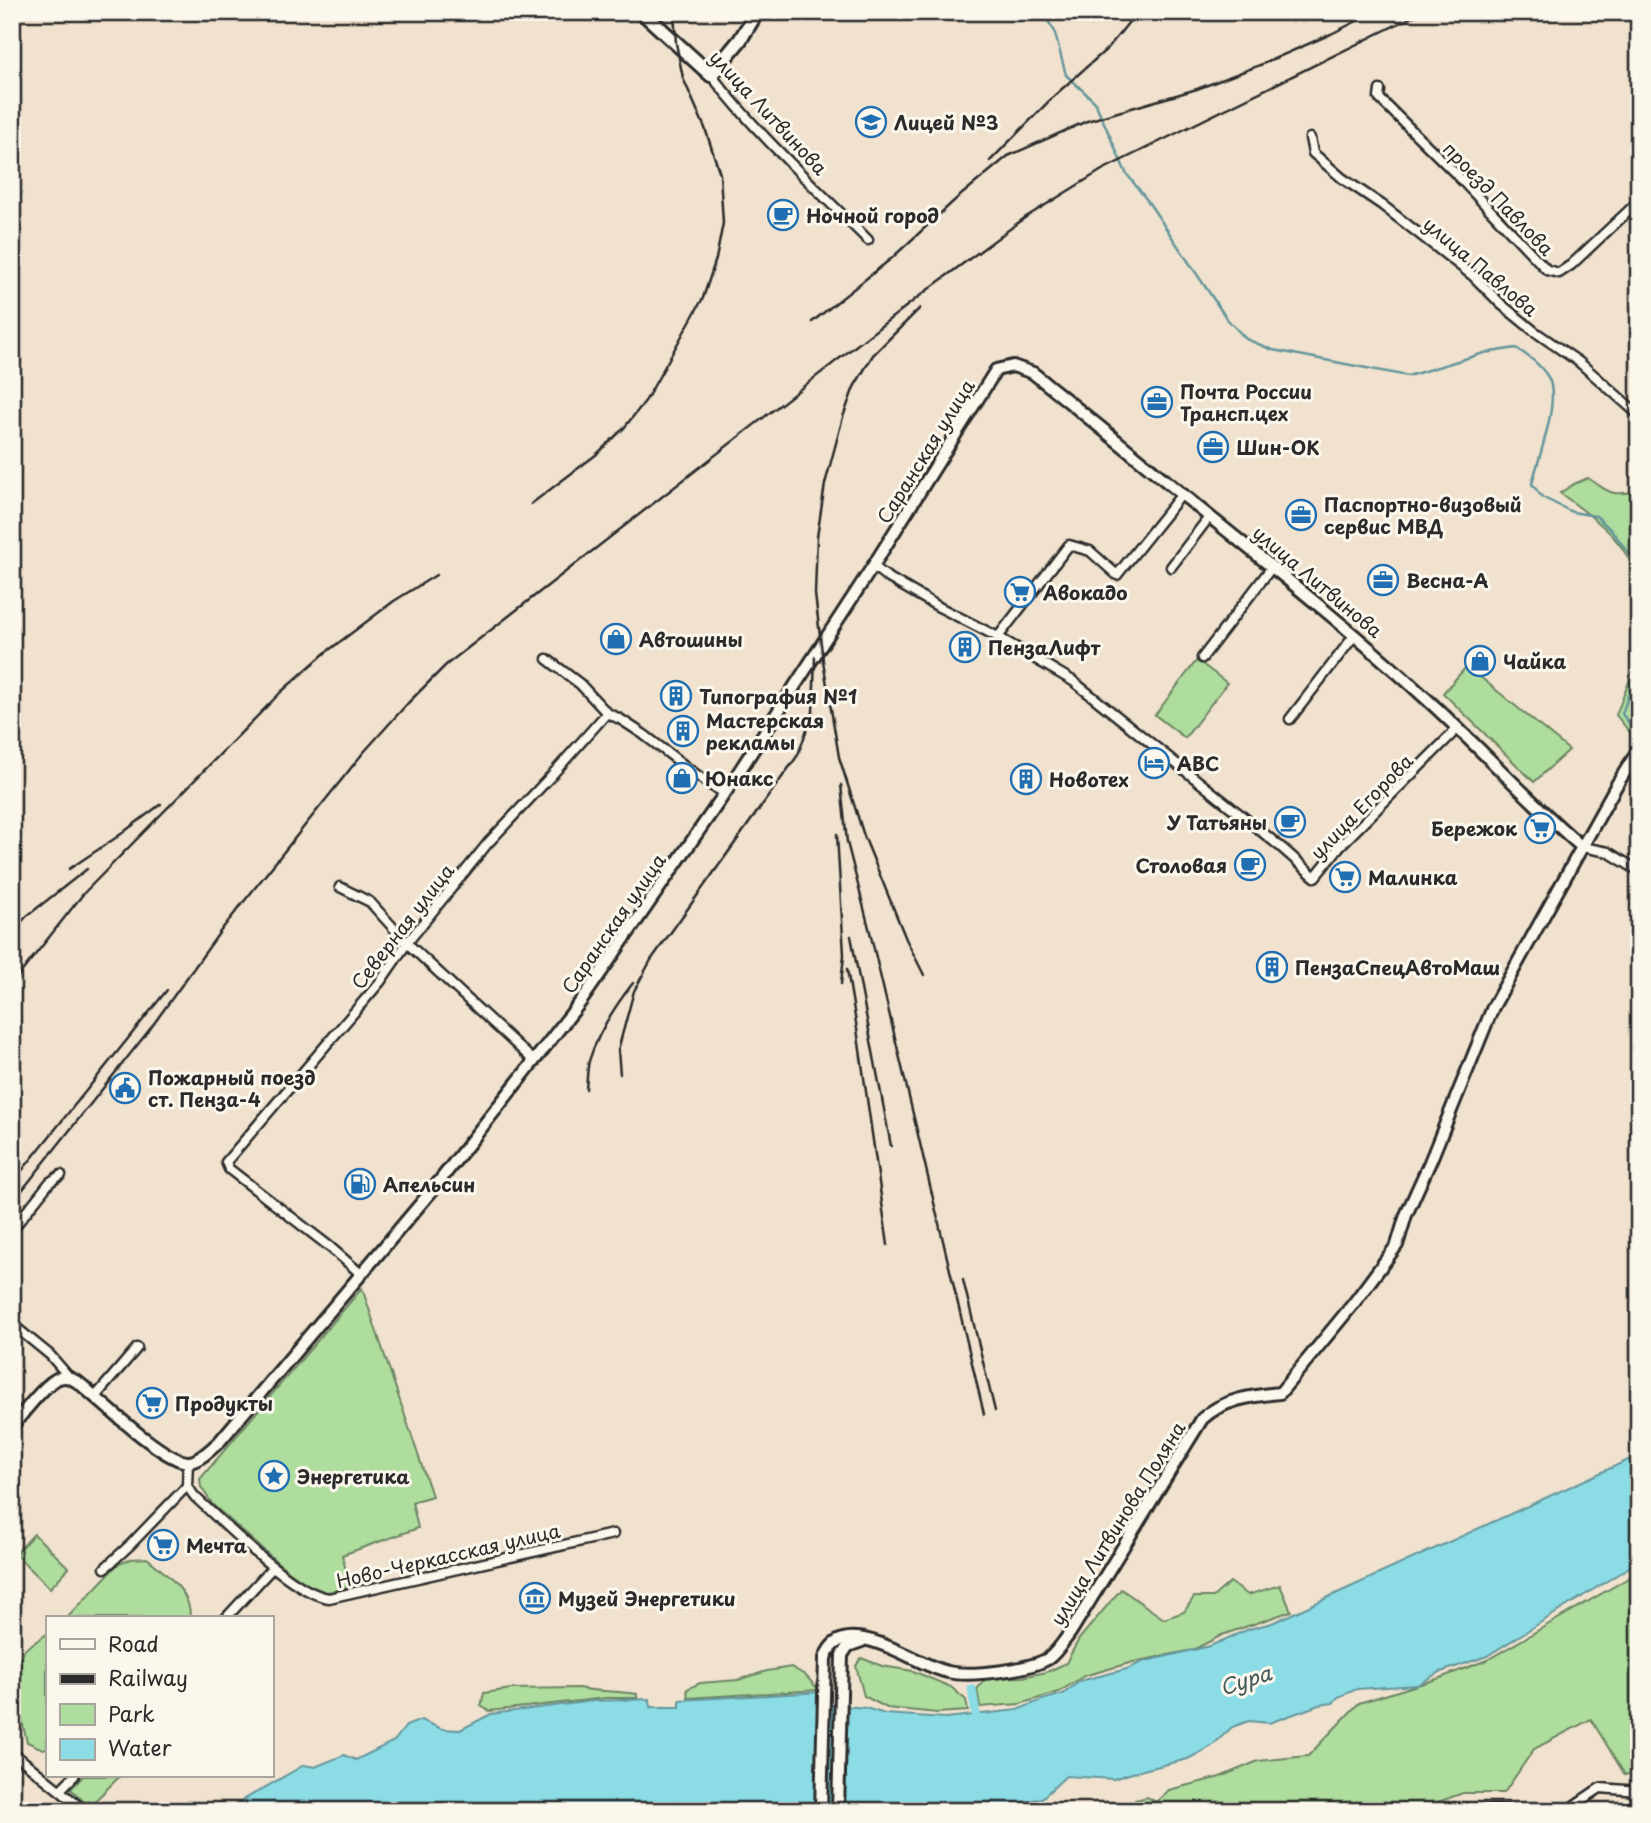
<svg xmlns="http://www.w3.org/2000/svg" width="1651" height="1823" font-family="'Playpen Sans',sans-serif">
<rect width="100%" height="100%" fill="#f0e2ce"/>
<filter id="ink" filterUnits="userSpaceOnUse"><feTurbulence type="fractalNoise" baseFrequency=".0143" numOctaves="2"/><feDisplacementMap in="SourceGraphic" scale="14" xChannelSelector="R" yChannelSelector="G"/><feConvolveMatrix kernelMatrix="1 2 1 2 8 2 1 2 1" color-interpolation-filters="sRGB"/></filter>
<g filter="url(#ink)">
<g fill="#aedd9d" stroke="#6c8464" stroke-width="2">
<path d="M1588,478C1611,494 1611,496 1639,491V584C1626,538 1596,520 1560,493L1574,484Z"/>
<polygon points="1639,647 1639,726 1632,735 1616,715 1632,674"/>
<polygon points="1197,660 1227,683 1185,738 1155,715"/>
<polygon points="1467,666 1569,750 1534,782 1443,693"/>
<polygon points="362,1288 432,1496 412,1502 418,1528 342,1555 350,1586 337,1591 326,1592 309,1585 290,1572 276,1561 213,1505 201,1487 200,1479"/>
<polygon points="34,1534 69,1568 50,1588 15,1554"/>
<path d="M147,1558C165,1573 192,1592 190,1618H67L117,1565L131,1559Z"/>
<polygon points="1639,1572 1639,1771 1625,1775 1591,1719 1534,1749 1504,1793 1463,1793 1413,1811 1134,1811 1135,1800 1147,1797 1156,1802 1169,1790 1220,1777 1258,1761 1308,1756 1359,1703 1440,1678 1487,1660"/>
<polygon points="1230,1582 1248,1595 1280,1585 1291,1611 1222,1635 1193,1650 1133,1662 1084,1676 1059,1692 1020,1704 980,1707 977,1689 986,1678 1022,1677 1047,1672 1066,1663 1079,1639 1121,1589 1164,1619 1184,1612 1194,1597 1213,1597"/>
<polygon points="47,1634 47,1748 43,1749 27,1742 19,1709 14,1670 25,1649"/>
<polygon points="861,1658 882,1666 913,1671 951,1687 966,1700 968,1711 937,1713 887,1708 864,1696 856,1666"/>
<polygon points="791,1667 805,1675 819,1690 688,1698 687,1689 700,1683 738,1680 767,1671"/>
<path d="M578,1688C598,1692 617,1691 637,1694V1698H606L489,1711L481,1706L484,1693L511,1689Z"/>
<polygon points="83,1776 118,1776 119,1777 89,1807 71,1789"/>
</g>
<polygon fill="#8bdce5" stroke="#65959b" stroke-width="2" points="1639,1455 1639,1561 1487,1656 1438,1673 1417,1685 1357,1689 1338,1697 1333,1703 1319,1705 1269,1723 1249,1721 1232,1727 1212,1746 1188,1759 1139,1771 1113,1779 1066,1776 1042,1798 1003,1807 1002,1811 224,1811 304,1765 315,1767 344,1755 356,1760 394,1741 406,1726 421,1720 442,1729 460,1730 491,1714 593,1701 650,1699 651,1707 680,1707 680,1700 823,1692 824,1704 866,1708 885,1714 946,1718 1017,1710 1042,1700 1063,1694 1080,1681 1127,1669 1142,1662 1210,1646 1249,1629 1272,1623"/>
<g fill="none" stroke-linecap="round" stroke-linejoin="round">
<g stroke="#65959b" stroke-width="2.5">
<path d="M1042,12L1054,30L1066,75L1095,102L1126,173L1147,200L1227,319L1246,339L1273,350L1408,376L1484,353L1516,348C1528,356 1540,364 1548,377C1561,399 1538,459 1532,484L1542,497L1572,512L1596,516L1612,531L1631,556L1639,574"/>
<polyline points="1639,660 1635,676 1622,714 1631,726 1639,742"/>
</g>
<polyline stroke="#8bdce5" stroke-width="9" points="972,1689 976,1714"/>
<g stroke="#2b2b2b" stroke-width="13">
<g id="street">
<path d="M711,75C758,135 814,186 868,240"/>
<polyline points="1380,90 1379,98 1455,173 1547,270 1559,273 1571,265 1639,201"/>
<polyline points="1310,138 1313,153 1342,178 1382,205 1472,275 1502,305 1534,331 1579,362 1639,415"/>
<polyline points="873,566 887,577 939,607 998,637 1073,681 1282,848 1315,877 1340,846 1457,729"/>
<polyline points="1171,567 1210,516"/>
<polyline points="998,637 1069,545 1090,551 1117,575 1182,494"/>
<polyline points="1202,658 1272,567"/>
<polyline points="547,659 580,684 607,713 620,719 643,734 710,785 725,793"/>
<polyline points="1290,719 1354,636"/>
<polyline points="1582,847 1608,852 1639,871"/>
<polyline points="340,887 370,902 407,943 534,1061"/>
<polyline points="12,1230 50,1182 61,1175"/>
<polyline points="361,1274 330,1247 229,1169 226,1162 380,982 407,943 488,843 551,776 607,713"/>
<polyline points="12,1324 50,1355 69,1377"/>
<polyline points="95,1397 137,1348"/>
<path d="M188,1462L187,1486L195,1497C223,1522 294,1595 329,1598L613,1534"/>
<polyline points="105,1568 130,1545 187,1486"/>
<polyline points="226,1618 273,1567"/>
<polyline points="12,1752 85,1811"/>
<polyline points="60,1790 74,1776"/>
<polyline points="1566,1811 1600,1788 1639,1791"/>
</g>
</g>
<g stroke="#2b2b2b" stroke-width="16">
<g id="secondary">
<path d="M12,1426C22,1415 46,1382 59,1378C67,1375 72,1379 79,1383C100,1400 165,1463 189,1462C200,1461 212,1448 220,1441L434,1188L582,1000L725,793L873,566L996,370L1013,366L1033,373C1092,420 1151,469 1210,517C1281,574 1353,632 1421,694C1476,743 1526,799 1582,847"/>
<path d="M821,1811L825,1658C843,1608 916,1666 948,1672C970,1677 1030,1670 1049,1658C1057,1652 1063,1642 1070,1633L1202,1419C1223,1399 1252,1396 1280,1393L1354,1303L1397,1245L1406,1215L1430,1162L1493,1007L1616,786L1639,749"/>
<polyline points="838,1811 842,1655 848,1646 862,1641"/>
<polyline points="1484,1811 1509,1811"/>
</g>
</g>
<g stroke="#2b2b2b" stroke-width="18">
<polyline id="primary" points="642,12 711,75 740,40 757,12"/>
</g>
<use href="#street" stroke="#fbf7ec" stroke-width="8"/>
<use href="#secondary" stroke="#fbf7ec" stroke-width="10"/>
<use href="#primary" stroke="#fbf7ec" stroke-width="12"/>
<g stroke="#2b2b2b" stroke-width="2.5">
<polyline points="990,161 1055,95 1108,48 1137,12"/>
<polyline points="920,308 873,355 854,387 843,417 825,484 817,537 815,594 823,661 839,757 864,836 906,939 924,975"/>
<polyline points="812,322 892,258 955,200 1008,156 1087,121 1197,89 1260,65 1331,34 1375,12"/>
<polyline points="531,504 597,454 624,428 646,400 703,298 716,259 723,223 720,174 705,128 683,78 676,43 674,12"/>
<polyline points="841,785 847,842 870,932 984,1414"/>
<polyline points="837,834 844,955 841,984"/>
<polyline points="69,869 117,837 161,804"/>
<polyline points="12,932 27,916 87,869"/>
<polyline points="851,936 891,1146"/>
<polyline points="847,969 857,1029 888,1245"/>
<polyline points="12,984 84,893 281,692 325,653 394,601 436,575"/>
<polyline points="620,1074 618,1050 634,991 651,960 798,755 813,712 815,657"/>
<path d="M586,1089C587,1080 587,1070 589,1061C598,1032 615,1006 633,983"/>
<polyline points="12,1183 167,990"/>
<polyline points="12,1203 150,1029 222,929 363,753 408,703 446,665 926,291 1026,217 1102,170 1422,12"/>
<polyline points="963,1280 995,1411"/>
</g>
</g>
</g>
<defs>
<g id="school-ring" transform="scale(1.575)"><circle r="9.5" fill="#fbf7ec" stroke="#1f6fb2" stroke-width="1.5"/><path d="M0-5L7-2L0 1L-7-2ZM-4 1L0 2.5L4 1V4Q0 6-4 4Z" fill="#1f6fb2"/></g>
<g id="cafe-ring" transform="scale(1.575)"><circle r="9.5" fill="#fbf7ec" stroke="#1f6fb2" stroke-width="1.5"/><path d="M-5.5-4.5H6V0H3Q3 3.5 0 3.5H-2.5Q-5.5 3.5-5.5 0ZM3-3.2v2h1.7v-2ZM-6 4.5H4V6H-6Z" fill="#1f6fb2"/></g>
<g id="office-ring" transform="scale(1.575)"><circle r="9.5" fill="#fbf7ec" stroke="#1f6fb2" stroke-width="1.5"/><path d="M-6-3h4V-5.5h4V-3h4V5H-6ZM-1-4.5V-3h2v-1.5ZM-6 0V1H6V0Z" fill="#1f6fb2"/></g>
<g id="supermarket-ring" transform="scale(1.575)"><circle r="9.5" fill="#fbf7ec" stroke="#1f6fb2" stroke-width="1.5"/><path d="M-6-5.5h2.5l.6 2H6L4.5 2H-2.5L-4.4-4H-6ZM-1.5 3.2a1.3 1.3 0 1 0 .1 0ZM3 3.2a1.3 1.3 0 1 0 .1 0Z" fill="#1f6fb2"/></g>
<g id="shop-ring" transform="scale(1.575)"><circle r="9.5" fill="#fbf7ec" stroke="#1f6fb2" stroke-width="1.5"/><path d="M-5-2.5h2.3a2.7 3.5 0 0 1 5.4 0H5L5.5 6h-11ZM-1.5-2.5h3a1.5 2.3 0 0 0-3 0Z" fill="#1f6fb2"/></g>
<g id="building-ring" transform="scale(1.575)"><circle r="9.5" fill="#fbf7ec" stroke="#1f6fb2" stroke-width="1.5"/><path d="M-4-6H4V6H1V3H-1V6H-4ZM-2.5-4.3h1.7v1.8h-1.7ZM.8-4.3h1.7v1.8H.8ZM-2.5-1h1.7V.8h-1.7ZM.8-1h1.7V.8H.8Z" fill="#1f6fb2"/></g>
<g id="hotel-ring" transform="scale(1.575)"><circle r="9.5" fill="#fbf7ec" stroke="#1f6fb2" stroke-width="1.5"/><path d="M-6-4.5h1.5V1H6V5H4.5V3h-9V5H-6ZM-4 0a1.8 1.8 0 1 1 3.6 0ZM.5 0V-2.5h3Q6-2.5 6 0Z" fill="#1f6fb2"/></g>
<g id="civic-ring" transform="scale(1.575)"><circle r="9.5" fill="#fbf7ec" stroke="#1f6fb2" stroke-width="1.5"/><path d="M-.6-6.5H3V-4.5H.6V-3L4-1V1h2V6H-6V1h2V-1L-.6-3ZM-1.2 2.5V6h2.4V2.5Z" fill="#1f6fb2"/></g>
<g id="fuel-ring" transform="scale(1.575)"><circle r="9.5" fill="#fbf7ec" stroke="#1f6fb2" stroke-width="1.5"/><path d="M-5.5-6h7V0h2V4h1.3V-2.5L3-4.5l.8-.8L6-3V5H2.5V1h-1V6h-7ZM-4.2-4.7v3.2H.2V-4.7Z" fill="#1f6fb2"/></g>
<g id="sight-ring" transform="scale(1.575)"><circle r="9.5" fill="#fbf7ec" stroke="#1f6fb2" stroke-width="1.5"/><path d="M0-6L1.8-2.2L6-1.7L2.9 1.2L3.7 5.4L0 3.3L-3.7 5.4L-2.9 1.2L-6-1.7L-1.8-2.2Z" fill="#1f6fb2"/></g>
<g id="museum-ring" transform="scale(1.575)"><circle r="9.5" fill="#fbf7ec" stroke="#1f6fb2" stroke-width="1.5"/><path d="M0-6L6-3V-2H-6V-3ZM-5-1h2V3h-2ZM-1-1h2V3h-2ZM3-1h2V3H3ZM-6 4H6V6H-6Z" fill="#1f6fb2"/></g>
</defs>
<g fill-rule="evenodd">
<use href="#school-ring" x="871" y="122"/>
<use href="#cafe-ring" x="783" y="215"/>
<use href="#office-ring" x="1157" y="402"/>
<use href="#office-ring" x="1213" y="447"/>
<use href="#office-ring" x="1301" y="515"/>
<use href="#office-ring" x="1383" y="580"/>
<use href="#supermarket-ring" x="1020" y="592"/>
<use href="#shop-ring" x="616" y="639"/>
<use href="#building-ring" x="965" y="647"/>
<use href="#shop-ring" x="1480" y="661"/>
<use href="#building-ring" x="676" y="696"/>
<use href="#building-ring" x="683" y="731"/>
<use href="#hotel-ring" x="1154" y="763"/>
<use href="#shop-ring" x="682" y="778"/>
<use href="#building-ring" x="1026" y="779"/>
<use href="#cafe-ring" x="1290" y="822"/>
<use href="#supermarket-ring" x="1540" y="828"/>
<use href="#cafe-ring" x="1250" y="865"/>
<use href="#supermarket-ring" x="1345" y="877"/>
<use href="#building-ring" x="1272" y="967"/>
<use href="#civic-ring" x="125" y="1088"/>
<use href="#fuel-ring" x="360" y="1184"/>
<use href="#supermarket-ring" x="152" y="1403"/>
<use href="#sight-ring" x="274" y="1476"/>
<use href="#supermarket-ring" x="163" y="1545"/>
<use href="#museum-ring" x="535" y="1598"/>
</g>
<g text-anchor="middle" dominant-baseline="central" stroke-width="6" stroke-linejoin="round" paint-order="stroke">
<g font-size="19" fill="#2b2b2b" stroke="#fbf7ec">
<text transform="translate(769 112) rotate(47)">улица Литвинова</text>
<text transform="translate(1499 198) rotate(46)">проезд Павлова</text>
<text transform="translate(1481 266) rotate(40)">улица Павлова</text>
<text transform="translate(925 451) rotate(-58)">Саранская улица</text>
<text transform="translate(1318 581) rotate(40)">улица Литвинова</text>
<text transform="translate(1361 806) rotate(-46)">улица Егорова</text>
<text transform="translate(613 923) rotate(-55)">Саранская улица</text>
<text transform="translate(402 926) rotate(-52)">Северная улица</text>
<text transform="translate(1117 1523) rotate(-58)">улица Литвинова Поляна</text>
<text transform="translate(448 1555) rotate(-13)">Ново-Черкасская улица</text>
</g>
<g font-size="19" font-weight="bold" fill="#2b2b2b" stroke="#fbf7ec" text-anchor="start">
<text x="894" y="122">Лицей №3</text>
<text x="806" y="215">Ночной город</text>
<text x="1180" y="391">Почта России<tspan x="1180" dy="22">Трансп.цех</tspan></text>
<text x="1236" y="447">Шин-ОК</text>
<text x="1324" y="504">Паспортно-визовый<tspan x="1324" dy="22">сервис МВД</tspan></text>
<text x="1406" y="580">Весна-А</text>
<text x="1043" y="592">Авокадо</text>
<text x="639" y="639">Автошины</text>
<text x="988" y="647">ПензаЛифт</text>
<text x="1503" y="661">Чайка</text>
<text x="699" y="696">Типография №1</text>
<text x="706" y="720">Мастерская<tspan x="706" dy="22">рекламы</tspan></text>
<text x="1177" y="763">ABC</text>
<text x="705" y="778">Юнакс</text>
<text x="1049" y="779">Новотех</text>
<text x="1267" y="822" text-anchor="end">У Татьяны</text>
<text x="1517" y="828" text-anchor="end">Бережок</text>
<text x="1227" y="865" text-anchor="end">Столовая</text>
<text x="1368" y="877">Малинка</text>
<text x="1295" y="967">ПензаСпецАвтоМаш</text>
<text x="148" y="1077">Пожарный поезд<tspan x="148" dy="22">ст. Пенза-4</tspan></text>
<text x="383" y="1184">Апельсин</text>
<text x="175" y="1403">Продукты</text>
<text x="297" y="1476">Энергетика</text>
<text x="186" y="1545">Мечта</text>
<text x="558" y="1598">Музей Энергетики</text>
</g>
<g font-size="21" font-style="italic" fill="#43575a" stroke="#fbf7ec">
<text transform="translate(1245 1679) rotate(-18)">Сура</text>
</g>
</g>
<rect width="1651" height="1823" fill="none" stroke="#fbf7ec" stroke-width="42"/>
<rect x="21" y="21" width="1609" height="1781" fill="none" stroke="#2b2b2b" stroke-width="2.5" filter="url(#ink)"/>
<rect x="46" y="1616" width="228" height="161" fill="#fbf7ec" stroke="#a8a59f" stroke-width="2"/>
<rect x="60" y="1639" width="35" height="10" fill="#fbf7ec" stroke="#a8a59f" stroke-width="2"/>
<text x="108" y="1652" font-size="21" fill="#2b2b2b">Road</text>
<rect x="60" y="1674" width="35" height="10" fill="#2b2b2b" stroke="#a8a59f" stroke-width="2"/>
<text x="108" y="1686" font-size="21" fill="#2b2b2b">Railway</text>
<rect x="60" y="1704" width="35" height="21" fill="#aedd9d" stroke="#a8a59f" stroke-width="2"/>
<text x="108" y="1722" font-size="21" fill="#2b2b2b">Park</text>
<rect x="60" y="1739" width="35" height="21" fill="#8bdce5" stroke="#a8a59f" stroke-width="2"/>
<text x="108" y="1756" font-size="21" fill="#2b2b2b">Water</text>
</svg>
